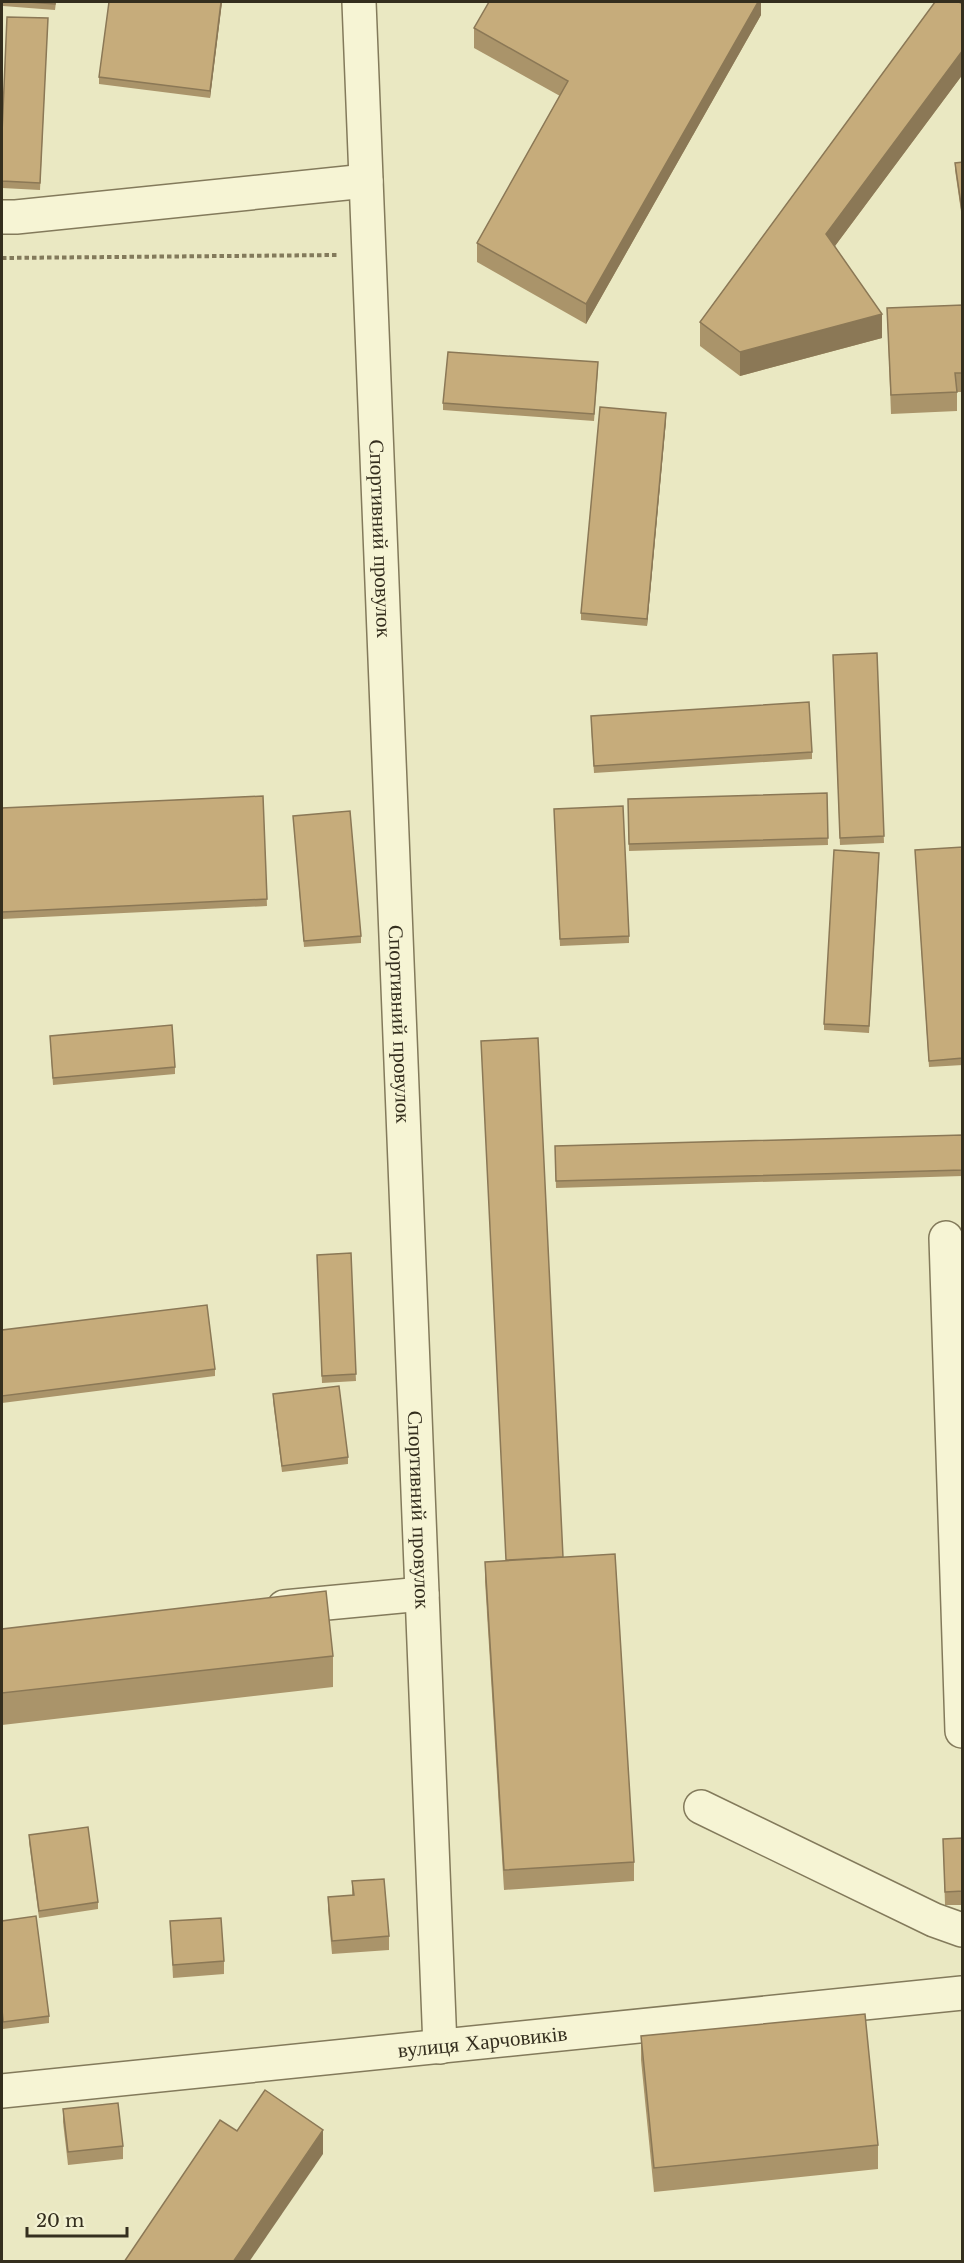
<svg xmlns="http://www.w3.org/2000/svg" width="964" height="2263" font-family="'Libre Baskerville',serif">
<rect width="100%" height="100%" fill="#eae8c2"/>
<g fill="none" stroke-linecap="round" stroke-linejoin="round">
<g stroke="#837a5b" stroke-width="36">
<g id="minor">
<path id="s1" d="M359,2L440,2047"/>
<polyline points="2,217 16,217 366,181"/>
<polyline points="946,1238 962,1731"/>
<polyline points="284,1607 422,1594"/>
<polyline points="701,1807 934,1920 962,1930"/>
<path id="s2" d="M2,2091L962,1993"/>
</g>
</g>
<polyline stroke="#837a5b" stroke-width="4" stroke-dasharray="4.5 3" stroke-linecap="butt" points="2,258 337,255"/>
<use href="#minor" stroke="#f6f4d4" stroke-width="33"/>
</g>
<g fill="#aa946a">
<polygon points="3,2 56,2 55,10 3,6"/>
<polygon points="222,2 210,98 99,84 99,77"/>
<polygon points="761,2 761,15 586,324 477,262 477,243 560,96 474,48 474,28"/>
<polygon points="935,2 963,2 963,74 835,246 882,338 740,376 700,346 700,322"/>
<polygon points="48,18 40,190 2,188 2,133"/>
<polygon points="963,162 963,225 955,170 955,163"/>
<polygon points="963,305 963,392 957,392 957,411 891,414 887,308"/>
<polygon points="598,369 594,421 443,410 443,403"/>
<polygon points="666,420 647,626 581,620 581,613"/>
<polygon points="877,653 884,843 840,845 833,655"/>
<polygon points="591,723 812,752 812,759 594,773"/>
<polygon points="827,793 828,845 629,851 628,799"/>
<polygon points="263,796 267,906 2,919 2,808"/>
<polygon points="554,809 629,936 629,943 560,946"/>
<polygon points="293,816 361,936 361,943 304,947"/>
<polygon points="963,847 963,1065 929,1067 915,850"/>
<polygon points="879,859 869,1033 824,1030 824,1024"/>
<polygon points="50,1036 175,1067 175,1074 53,1085"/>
<polygon points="963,1135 963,1176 556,1188 555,1146"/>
<polygon points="351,1253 356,1381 322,1383 317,1255"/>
<polygon points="2,1330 215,1369 215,1376 2,1403"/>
<polygon points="273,1394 348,1457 348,1464 282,1472 273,1401"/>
<polygon points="563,1557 634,1862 634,1881 504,1890 485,1581 485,1562"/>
<polygon points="2,1629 333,1656 333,1687 2,1725"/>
<polygon points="29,1835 98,1902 98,1909 39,1918 29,1842"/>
<polygon points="963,1838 963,1905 945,1905 943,1839"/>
<polygon points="352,1881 389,1936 389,1950 332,1954 328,1910 328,1897 352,1895"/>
<polygon points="2,1921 49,2016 49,2023 3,2029 2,2015"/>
<polygon points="170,1921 224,1961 224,1974 173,1978"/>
<polygon points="641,2036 878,2145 878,2169 654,2192 641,2060"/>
<polygon points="63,2109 123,2146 123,2159 68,2165 63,2122"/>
</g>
<g fill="#8b7856">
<polygon points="221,2 222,2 210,98 210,91"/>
<polygon points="758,2 761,2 761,15 586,324 586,304"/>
<polygon points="963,50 963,74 826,258 826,234"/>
<polygon points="882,314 882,338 740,376 740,352"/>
<polygon points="666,413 666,420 647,626 647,619"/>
<polygon points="323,2130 323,2154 249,2262 233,2262"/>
</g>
<g fill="#c6ac7b" stroke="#8b7856" stroke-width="1.5">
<polygon points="28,2 55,2 55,4"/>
<polygon points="109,2 221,2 210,91 99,77"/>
<polygon points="489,2 758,2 586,304 477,243 568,81 474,28"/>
<polygon points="935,2 959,2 963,4 963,50 826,234 882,314 740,352 700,322"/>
<polygon points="7,17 48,18 40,183 2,181 2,133"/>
<polygon points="963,162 963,218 955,163"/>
<polygon points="963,305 963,373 955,373 957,392 891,395 887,308"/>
<polygon points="448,352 598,362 594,414 443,403"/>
<polygon points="600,407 666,413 647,619 581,613"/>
<polygon points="877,653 884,836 840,838 833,655"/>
<polygon points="809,702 812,752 594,766 591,716"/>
<polygon points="827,793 828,838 629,844 628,799"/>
<polygon points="263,796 267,899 2,912 2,808"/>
<polygon points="623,806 629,936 560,939 554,809"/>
<polygon points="350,811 361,936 304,941 293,816"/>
<polygon points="963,847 963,1058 929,1061 915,850"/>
<polygon points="834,850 879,853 869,1026 824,1024"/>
<polygon points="172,1025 175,1067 53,1078 50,1036"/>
<polygon points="538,1038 563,1557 506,1560 481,1041"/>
<polygon points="963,1135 963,1170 556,1181 555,1146"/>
<polygon points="351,1253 356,1374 322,1376 317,1255"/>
<polygon points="207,1305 215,1369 2,1396 2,1330"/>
<polygon points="339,1386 348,1457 282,1466 273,1394"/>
<polygon points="615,1554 634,1862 504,1870 485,1562"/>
<polygon points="326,1591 333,1656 2,1693 2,1629"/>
<polygon points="88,1827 98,1902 39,1911 29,1835"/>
<polygon points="963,1838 963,1891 945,1892 943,1839"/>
<polygon points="384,1879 389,1936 332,1941 328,1897 354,1895 352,1881"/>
<polygon points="36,1916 49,2016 3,2022 2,2009 2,1921"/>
<polygon points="221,1918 224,1961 173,1965 170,1921"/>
<polygon points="865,2014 878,2145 654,2168 641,2036"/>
<polygon points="265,2090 323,2130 233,2262 124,2262 220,2120 237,2131"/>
<polygon points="118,2103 123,2146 68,2152 63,2109"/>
</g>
<g text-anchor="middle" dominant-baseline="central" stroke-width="4.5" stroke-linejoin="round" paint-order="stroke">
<g font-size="21" fill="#342e1e" stroke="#f2f1d1">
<text stroke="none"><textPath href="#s1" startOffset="537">Спортивний провулок</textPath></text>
<text stroke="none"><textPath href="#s1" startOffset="1023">Спортивний провулок</textPath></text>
<text stroke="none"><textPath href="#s1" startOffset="1509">Спортивний провулок</textPath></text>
<text stroke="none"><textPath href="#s2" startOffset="483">вулиця Харчовиків</textPath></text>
</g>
</g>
<rect width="964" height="2263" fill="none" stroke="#342e1e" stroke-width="6"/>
<path d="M27 2227v9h100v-9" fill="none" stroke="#342e1e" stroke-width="3"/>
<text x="36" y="2227" font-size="18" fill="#342e1e" stroke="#f2f1d1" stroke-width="4.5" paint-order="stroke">20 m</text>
</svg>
